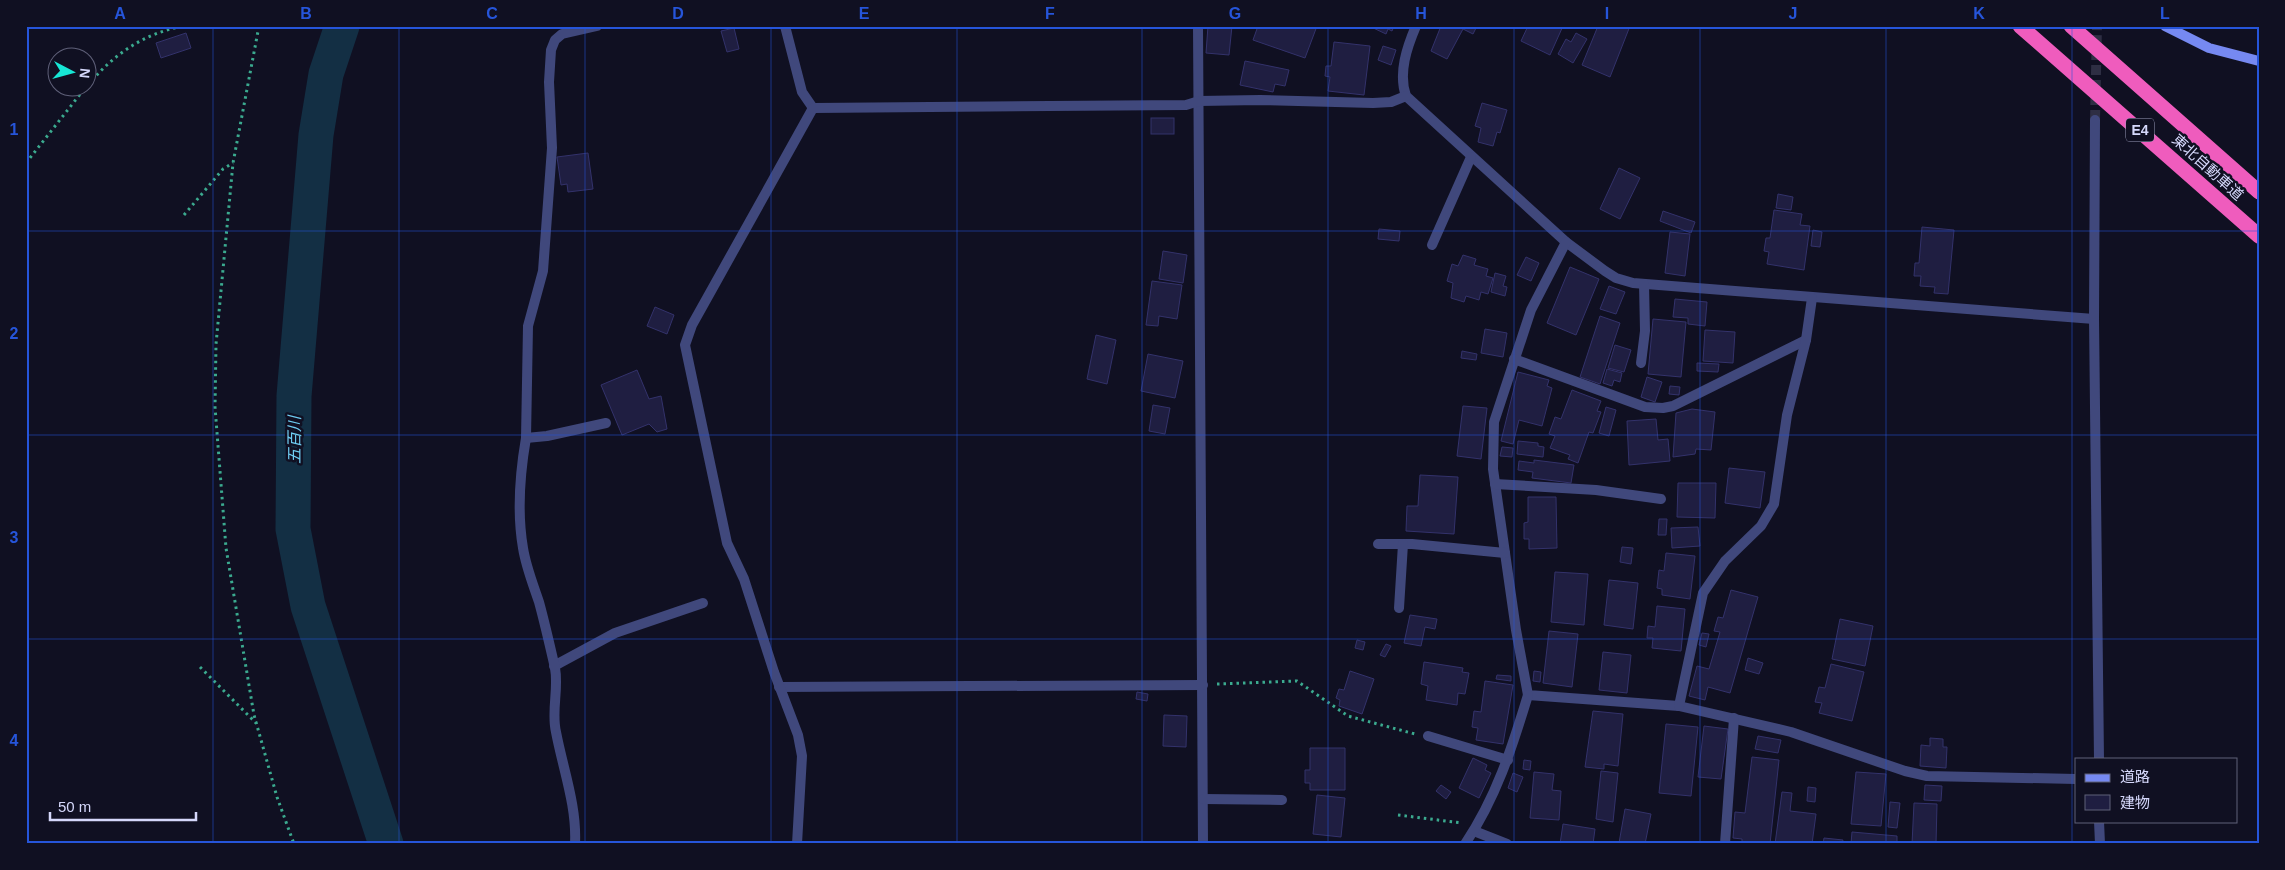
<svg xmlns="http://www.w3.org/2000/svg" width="2285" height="870" font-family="Helvetica,'Noto Sans JP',sans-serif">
<rect width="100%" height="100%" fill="#101022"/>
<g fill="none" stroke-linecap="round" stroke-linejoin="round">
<polyline stroke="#132f44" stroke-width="35" points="342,26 326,74 316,135 294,396 293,529 308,606 386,844"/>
</g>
<g fill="#1f1e41" stroke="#33326b">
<polygon points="1208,26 1232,26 1229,55 1206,53"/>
<polygon points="1258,26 1317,26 1305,58 1253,40"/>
<polygon points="1369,26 1394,26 1392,31 1388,29 1386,34"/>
<polygon points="1441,26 1477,26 1473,34 1463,29 1447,59 1431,51"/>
<polygon points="1528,26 1563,26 1550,55 1521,41"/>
<polygon points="1598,26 1630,26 1610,77 1582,65"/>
<polygon points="734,28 739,49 727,52 721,31"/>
<polygon points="186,33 191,48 161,58 156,43"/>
<polygon points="1576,33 1587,39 1573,63 1558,54 1566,39 1571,42"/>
<polygon points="1334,42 1370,46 1364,95 1328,91 1330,77 1325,76 1326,66 1331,66"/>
<polygon points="1383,46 1396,50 1391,65 1378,60"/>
<polygon points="1245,61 1289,70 1285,86 1275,84 1273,92 1240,85"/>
<polygon points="1482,103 1507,110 1500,133 1497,132 1493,146 1478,142 1481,128 1475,126"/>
<rect x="1151" y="118" width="23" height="16"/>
<polygon points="588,153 593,189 568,192 567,184 561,185 557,157"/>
<polygon points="1619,168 1640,178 1620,219 1600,209"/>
<polygon points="1778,194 1793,197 1791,210 1776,208"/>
<polygon points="1774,210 1802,214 1800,225 1810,226 1804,270 1767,264 1769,252 1764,251 1766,238 1770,238"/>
<polygon points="1663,211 1695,222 1691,233 1660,221"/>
<polygon points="1922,227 1954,230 1948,294 1934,293 1935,287 1920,286 1921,276 1914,276 1915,263 1919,263"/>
<polygon points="1379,229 1400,231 1399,241 1378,239"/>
<polygon points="1813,230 1822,232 1820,247 1811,246"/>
<polygon points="1670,232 1690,234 1685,276 1665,273"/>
<polygon points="1163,251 1187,255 1183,283 1159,279"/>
<polygon points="1463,255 1476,259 1474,265 1488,269 1486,276 1493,278 1488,294 1481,292 1479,300 1466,296 1464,302 1451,298 1453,283 1447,281 1452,264 1458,266"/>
<polygon points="1526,257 1539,263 1531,281 1517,275"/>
<polygon points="1570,267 1599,279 1576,335 1547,323"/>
<polygon points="1495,273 1506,276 1503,286 1507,287 1505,296 1491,292"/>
<polygon points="1152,281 1182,285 1177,319 1159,316 1158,326 1146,325"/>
<polygon points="1609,286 1625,292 1616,314 1600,309"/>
<polygon points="1675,299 1707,302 1705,326 1688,324 1688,318 1673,317"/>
<polygon points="655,307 674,315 667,334 647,326"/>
<polygon points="1600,316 1620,323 1600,384 1580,377"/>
<polygon points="1653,319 1686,322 1681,377 1648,374"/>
<polygon points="1485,329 1507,333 1503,357 1481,353"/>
<polygon points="1705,330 1735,332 1733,363 1703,361"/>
<polygon points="1096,335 1116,340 1107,384 1087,379"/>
<polygon points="1615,345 1631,350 1624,372 1608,368"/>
<polygon points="1462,351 1477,354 1476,360 1461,358"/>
<polygon points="1148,354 1183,361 1175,398 1141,391"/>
<polygon points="1697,363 1719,364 1718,372 1697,371"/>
<polygon points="1607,369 1622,373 1620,382 1614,380 1612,386 1603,383"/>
<polygon points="637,370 649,399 661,396 667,429 657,432 649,424 622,435 601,385"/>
<polygon points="1518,372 1549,380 1547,386 1552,388 1542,426 1519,420 1513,444 1501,441"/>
<polygon points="1647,377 1662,382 1655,402 1641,397"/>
<polygon points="1670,386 1680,387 1679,395 1669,394"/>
<polygon points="1572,390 1601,401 1597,411 1601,412 1593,433 1589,432 1578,463 1568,459 1570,455 1550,448 1555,436 1549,434 1555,417 1561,419"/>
<polygon points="1153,405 1170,408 1165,434 1149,431"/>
<polygon points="1463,406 1487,408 1481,459 1457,456"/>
<polygon points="1606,407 1616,410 1609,436 1599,433"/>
<polygon points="1692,409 1715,412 1711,450 1696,449 1695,454 1673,457 1676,413"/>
<polygon points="1656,419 1658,440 1668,439 1670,461 1629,465 1627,421"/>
<polygon points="1518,441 1538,443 1538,446 1544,447 1543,457 1517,454"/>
<polygon points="1502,447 1513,448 1512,457 1500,456"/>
<polygon points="1534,460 1574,465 1571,483 1532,478 1533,472 1518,470 1519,461 1534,463"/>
<polygon points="1729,468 1765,472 1760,508 1725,503"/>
<polygon points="1420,475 1458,477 1454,534 1406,531 1407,506 1418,506"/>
<polygon points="1678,483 1716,483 1715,518 1677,517"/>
<polygon points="1528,497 1556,497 1557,548 1529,549 1529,539 1524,539 1524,523 1528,522"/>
<polygon points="1659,519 1667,519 1666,535 1658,535"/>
<polygon points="1698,527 1700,546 1672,548 1671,528"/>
<polygon points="1622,547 1633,548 1631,564 1620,562"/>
<polygon points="1666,553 1695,556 1690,599 1662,595 1662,589 1657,588 1659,570 1664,571"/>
<polygon points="1555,572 1588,574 1584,625 1551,622"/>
<polygon points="1609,580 1638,583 1633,629 1604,625"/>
<polygon points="1731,590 1758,597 1730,693 1708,687 1705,700 1689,696 1697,666 1709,669 1720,632 1714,631 1718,617 1723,618"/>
<polygon points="1657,606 1685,609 1681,651 1652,648 1653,638 1647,638 1648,626 1655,627"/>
<polygon points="1410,615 1437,619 1435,629 1425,627 1421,646 1404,643"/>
<polygon points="1840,619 1873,626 1865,666 1832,659"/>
<polygon points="1549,631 1578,634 1572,687 1543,683"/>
<polygon points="1702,633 1709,634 1706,647 1699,645"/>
<polygon points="1357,640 1365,642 1363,650 1355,648"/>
<polygon points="1386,644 1391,646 1385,657 1380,655"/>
<polygon points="1603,652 1631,655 1627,693 1599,690"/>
<polygon points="1748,658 1763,663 1759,674 1745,670"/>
<polygon points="1424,662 1463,668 1462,672 1469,673 1465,694 1458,693 1457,705 1426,700 1428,686 1421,684"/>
<polygon points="1831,664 1864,672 1852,721 1819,713 1822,703 1815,702 1819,687 1825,688"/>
<polygon points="1350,671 1374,679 1362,714 1339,706 1340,700 1336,698 1339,689 1344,690"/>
<polygon points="1534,671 1541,672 1540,682 1533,681"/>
<polygon points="1497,675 1511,676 1511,681 1496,679"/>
<polygon points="1485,681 1513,685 1503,744 1476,740 1478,728 1472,727 1474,711 1481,712"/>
<polygon points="1137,692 1148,694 1147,701 1136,699"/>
<polygon points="1593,711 1623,714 1618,766 1604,764 1604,769 1585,767"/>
<polygon points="1164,715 1187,716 1186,747 1163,746"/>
<polygon points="1666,724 1698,727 1691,796 1659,793"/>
<polygon points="1704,726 1728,729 1721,779 1698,777"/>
<polygon points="1758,736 1781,740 1778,753 1755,749"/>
<polygon points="1930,738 1943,739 1943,747 1947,747 1946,768 1920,766 1921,745 1930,746"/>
<polygon points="1310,748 1345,748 1345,790 1310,790 1310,783 1305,783 1305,770 1310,770"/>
<polygon points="1752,757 1779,760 1770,844 1742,842 1742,839 1733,838 1735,812 1745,813"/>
<polygon points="1473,758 1487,765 1485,770 1491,773 1479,798 1459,788"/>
<polygon points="1524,760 1531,761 1530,770 1523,769"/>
<polygon points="1601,771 1618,773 1613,822 1596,819"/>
<polygon points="1534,772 1554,774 1552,790 1561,791 1559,820 1530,818"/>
<polygon points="1856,772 1886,774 1881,826 1851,824"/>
<polygon points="1513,773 1523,777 1517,792 1508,788"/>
<polygon points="1441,785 1451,792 1446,799 1436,791"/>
<polygon points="1925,785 1942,786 1941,801 1924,800"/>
<polygon points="1808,787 1816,788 1815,802 1807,801"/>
<polygon points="1782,792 1792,793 1790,811 1816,814 1812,844 1775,844"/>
<polygon points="1317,795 1345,798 1341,837 1313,834"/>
<polygon points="1890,802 1900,803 1897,828 1888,827"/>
<polygon points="1914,803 1937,804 1936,844 1912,844"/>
<polygon points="1625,809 1651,814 1645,844 1619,843"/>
<polygon points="1563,824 1595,829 1593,844 1560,844"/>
<polygon points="1852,832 1897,836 1897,844 1851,844"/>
<polygon points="1824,838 1843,840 1842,844 1823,844"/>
</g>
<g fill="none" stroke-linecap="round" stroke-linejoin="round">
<polyline stroke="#2e2e43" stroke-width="10" stroke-dasharray="10 5" stroke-linecap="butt" points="2095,120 2097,26"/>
<g stroke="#3baa8f" stroke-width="3" stroke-dasharray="2.5 4" stroke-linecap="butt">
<polyline points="259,26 233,163 216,344 215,407 226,548 254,715 277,797 294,844"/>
<path d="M88,85C114,54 143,34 183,26"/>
<polyline points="26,163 85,88"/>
<polyline points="184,215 223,169 233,163"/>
<polyline points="200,667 256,723"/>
<polyline points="1217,684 1297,681 1348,716 1415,734"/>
<polyline points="1398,815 1462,823"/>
</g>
<g stroke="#40487c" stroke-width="10">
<polyline points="785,26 802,92 813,108"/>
<polyline points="1198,26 1203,844"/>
<path d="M1416,26C1407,47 1398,73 1406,96L1566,242L1605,271L1616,278L1633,283L2094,319"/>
<polyline points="2095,120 2094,319 2099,759"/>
<polyline points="1566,242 1531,310 1494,422 1493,469 1516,630 1528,695 1679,706 1791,732 1905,771 1927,776 2076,779"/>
<polyline points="1432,245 1471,157"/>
<polyline points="1514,359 1645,407 1663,408 1673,406 1806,340"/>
<polyline points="1641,363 1645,331 1644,284"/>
<polyline points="526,438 547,436 606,423"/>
<polyline points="1495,484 1596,490 1661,499"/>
<polyline points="1378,544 1412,544 1505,553"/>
<polyline points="1399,608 1403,544"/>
<polyline points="554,666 615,633 703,603"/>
<polyline points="779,687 1203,685"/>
<polyline points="1679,706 1703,593 1725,561 1761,526 1774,504 1787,415 1806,340 1812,298"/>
<polyline points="1428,736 1508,760"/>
<polyline points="1203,799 1282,800"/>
<polyline points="2099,821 2100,844"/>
<polyline points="1474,831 1507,844"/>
<path d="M575,844C577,806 563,769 556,732C551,711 559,689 555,668C550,646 545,624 539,602C533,584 526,567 523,548C517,513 520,473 526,438L528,326L543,271L552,148L549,82L551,50L555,40L562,34L597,26"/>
<polyline points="797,844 802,756 798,735 774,672 744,579 727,543 685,345 692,325 711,291 813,108 1186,105 1199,101 1260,100 1373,103 1391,102 1406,96"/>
<path d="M1465,844C1496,798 1512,748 1528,695"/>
<polyline points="1725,844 1734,718"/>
</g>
<polyline stroke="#7689f1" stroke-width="10" points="2165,26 2209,48 2259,61"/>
<g stroke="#ef5cbd" stroke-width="15">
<polyline points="2020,26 2259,236"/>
<polyline points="2071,26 2259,192"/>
</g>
</g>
<path fill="none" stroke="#2655da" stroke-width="1" stroke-opacity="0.55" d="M213,26V844M399,26V844M585,26V844M771,26V844M957,26V844M1142,26V844M1328,26V844M1514,26V844M1700,26V844M1886,26V844M2072,26V844M26,231H2259M26,435H2259M26,639H2259"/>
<g text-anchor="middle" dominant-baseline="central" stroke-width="5" stroke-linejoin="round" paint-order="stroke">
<rect fill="#101022" stroke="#9a9cba" stroke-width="1" x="2126" y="118.5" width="28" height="23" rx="4"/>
<g font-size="14" font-weight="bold" fill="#d5d8fb">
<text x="2140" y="130">E4</text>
</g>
<g font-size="15" fill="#d5d8fb" stroke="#101022">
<text transform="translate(2208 167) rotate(42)">東北自動車道</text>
</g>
<g font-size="16" font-style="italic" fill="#6eccf1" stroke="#101022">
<text transform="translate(294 440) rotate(-90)">五百川</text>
</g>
</g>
<rect width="2285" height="870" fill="none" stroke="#101022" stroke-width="55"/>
<rect x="2075" y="758" width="162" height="65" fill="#101022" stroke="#5f6079"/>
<rect x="2085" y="774" width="25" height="8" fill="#7689f1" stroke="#5f6079"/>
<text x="2120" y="782" font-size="15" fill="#d5d8fb">道路</text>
<rect x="2085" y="795" width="25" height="15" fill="#1f1e41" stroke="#5f6079"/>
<text x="2120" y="808" font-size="15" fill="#d5d8fb">建物</text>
<g transform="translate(72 72) rotate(96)"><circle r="24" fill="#101022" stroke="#5f6079"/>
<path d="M0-4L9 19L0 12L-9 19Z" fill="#17e6d5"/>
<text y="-8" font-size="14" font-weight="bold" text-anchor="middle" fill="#d5d8fb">N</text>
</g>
<path d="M50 812v8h146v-8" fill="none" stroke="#d5d8fb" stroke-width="2.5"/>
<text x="58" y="812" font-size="15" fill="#d5d8fb" stroke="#101022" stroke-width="4" paint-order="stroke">50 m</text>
<rect x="28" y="28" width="2230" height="814" fill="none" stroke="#2655da" stroke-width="2"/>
<g font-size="16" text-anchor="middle" font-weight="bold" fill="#2655da">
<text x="120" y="19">A</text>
<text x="306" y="19">B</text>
<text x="492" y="19">C</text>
<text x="678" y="19">D</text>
<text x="864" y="19">E</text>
<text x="1050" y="19">F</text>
<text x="1235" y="19">G</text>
<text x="1421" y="19">H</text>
<text x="1607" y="19">I</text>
<text x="1793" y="19">J</text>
<text x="1979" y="19">K</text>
<text x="2165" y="19">L</text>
<text x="14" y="135">1</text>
<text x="14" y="339">2</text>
<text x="14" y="543">3</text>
<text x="14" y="746">4</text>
</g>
</svg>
